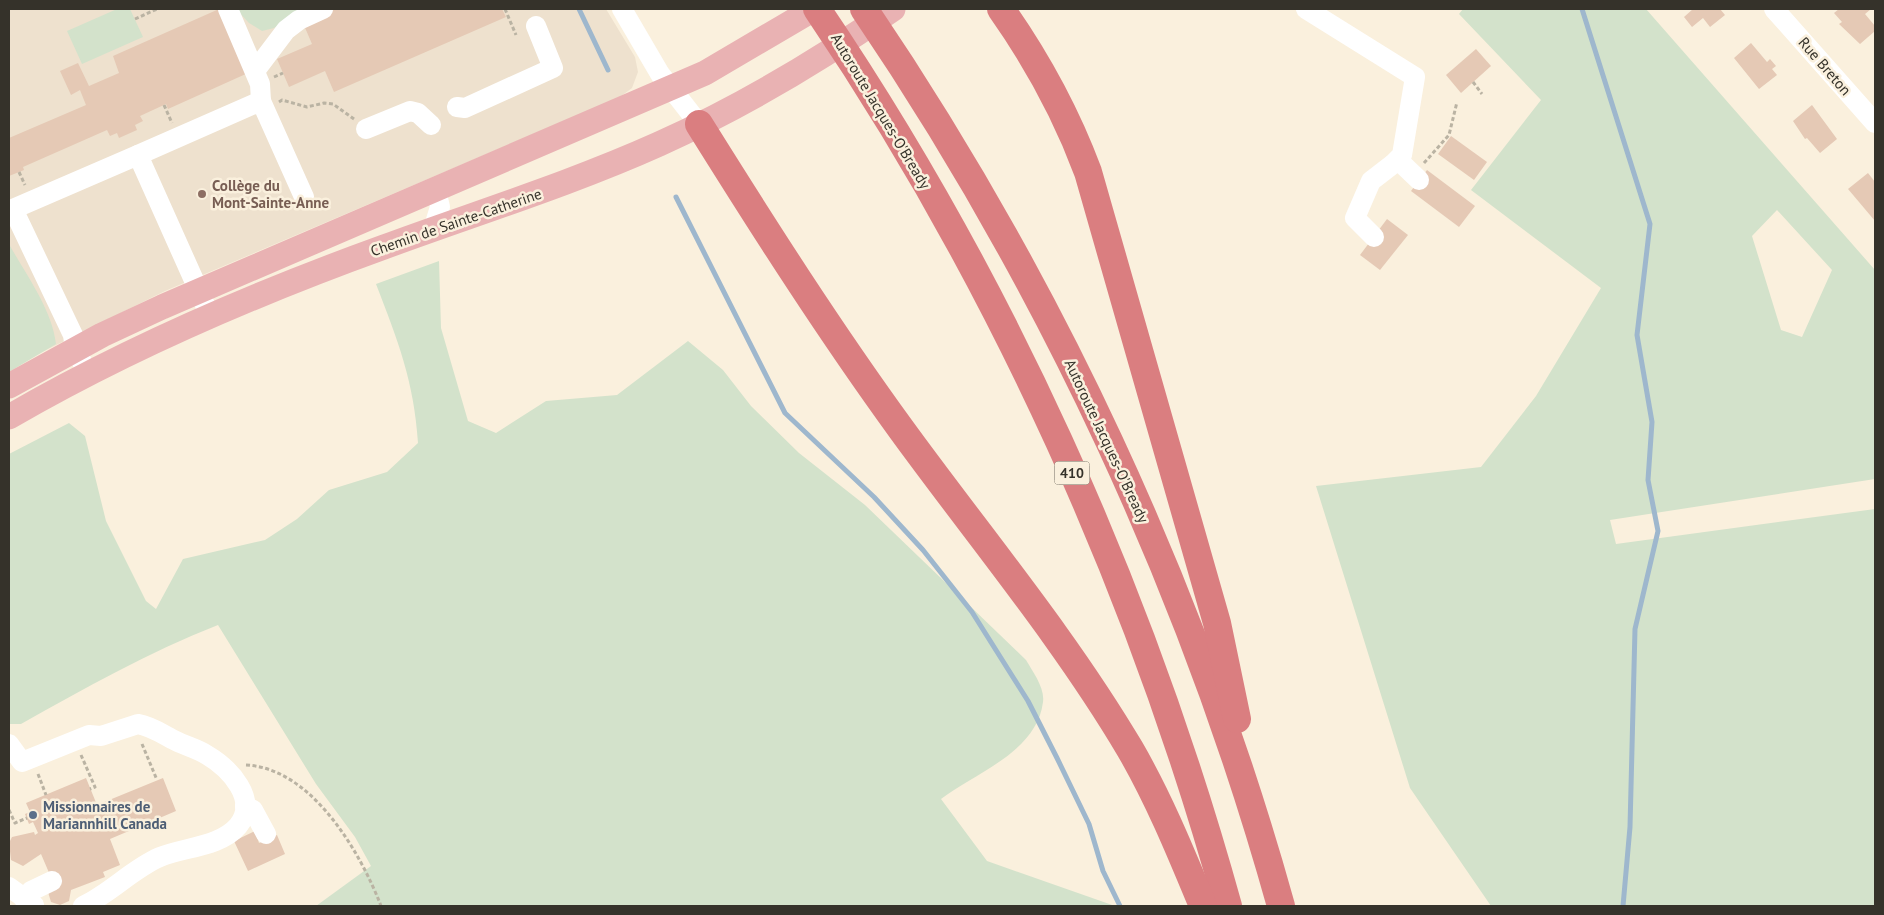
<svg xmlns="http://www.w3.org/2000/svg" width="1884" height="915" font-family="'PT Sans',sans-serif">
<rect width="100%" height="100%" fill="#faf0dd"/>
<polygon fill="#eee1ce" points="9,9 606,9 635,57 638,72 632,88 620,97 165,291 38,354 9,295"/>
<g fill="#d3e2cb" fill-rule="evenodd">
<polygon points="117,9 130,9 143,37 82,64 67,31"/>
<polygon points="236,9 308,9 274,28 262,31 249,23"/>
<path d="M1463,9H1646L1875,270V479L1610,520L1616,544L1875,509V906H1491L1410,788L1316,486L1481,467L1536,396L1601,288L1471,190L1541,100L1459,14ZM1777,210L1832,270L1802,337L1781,330L1752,236Z"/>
<path d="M9,244C26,275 52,309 56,344L9,372Z"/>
<path d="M439,261L441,328L468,421L496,433L546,401L617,395L688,341L723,370L751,406L799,453L865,505L1026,660C1033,672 1045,688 1043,702C1037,752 975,773 941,799L987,861L1115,906H316L371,866L355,837L316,784L218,625C149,652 85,688 21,724H9V454L69,423L85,436L106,521L146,601L156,609L183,559L265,540L297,519L329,490L387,472L418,443C414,381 398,341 376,284Z"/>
</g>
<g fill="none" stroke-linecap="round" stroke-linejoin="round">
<g stroke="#9eb7cd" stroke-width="5">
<polyline points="579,9 608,70"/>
<polyline points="1582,9 1650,224 1637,335 1652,422 1648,480 1658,531 1635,629 1630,827 1623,906"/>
<polyline points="676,197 785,413 874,497 923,550 972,612 1028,701 1057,758 1089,824 1103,871 1120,906"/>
</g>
</g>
<g fill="#e5c9b5">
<polygon points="219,9 248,73 168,109 166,104 140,116 143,121 135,125 137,130 119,138 117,133 110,136 107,130 23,167 24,170 9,176 9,138 86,105 80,90 71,95 60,71 78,63 89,86 119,73 113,56"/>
<polygon points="336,9 502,9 506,17 334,92 325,71 289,87 277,59 312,44 303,23"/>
<polygon points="1693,9 1720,9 1725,15 1710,27 1703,18 1692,27 1684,17"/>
<polygon points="1839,9 1871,9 1865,14 1875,26 1875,31 1860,44 1839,24 1842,22 1834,13"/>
<polygon points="1751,43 1767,62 1770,59 1776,66 1772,69 1777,75 1759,89 1734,58"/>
<polygon points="1476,49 1491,66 1461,93 1446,75"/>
<polygon points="1812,105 1837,139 1820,153 1807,138 1805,139 1793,121"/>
<polygon points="1451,136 1487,162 1474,180 1438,154"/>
<polygon points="1427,170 1475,206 1459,227 1411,191"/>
<polygon points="1868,173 1875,182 1875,221 1848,189"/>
<polygon points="1387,219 1408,235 1380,270 1360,255"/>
<polygon points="86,778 97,805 163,778 176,811 110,839 120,865 103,872 105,877 71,890 69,901 60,905 51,902 48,892 53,882 41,854 23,866 11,860 9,843 12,837 34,832 35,835 38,833 33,822 29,824 25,814 30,812 26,803"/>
<polygon points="255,831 259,843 277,835 285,854 248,871 234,841"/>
</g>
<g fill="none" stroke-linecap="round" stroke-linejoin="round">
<g stroke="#bab3a3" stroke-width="3" stroke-dasharray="4 2.5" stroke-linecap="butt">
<polyline points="505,9 516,35"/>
<polyline points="135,19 157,9"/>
<polyline points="274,77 283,73"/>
<polyline points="1473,82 1482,94"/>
<polyline points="279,102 282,100 307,107 324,103 333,104 354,119"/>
<polyline points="164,105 172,123"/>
<polyline points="1424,163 1449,135 1457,102"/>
<polyline points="19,172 25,185"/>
<polyline points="142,744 157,780"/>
<polyline points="81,755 95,787 90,789"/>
<path d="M246,765C311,768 360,851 381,906"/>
<polyline points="38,774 46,795"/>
<polyline points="9,810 15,823 27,818"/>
</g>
<g stroke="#fff" stroke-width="20">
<polyline points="228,9 260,84 261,101"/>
<polyline points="622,9 660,74 699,124"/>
<polyline points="1306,9 1415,77 1402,155 1393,164 1371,181 1355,218 1374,237"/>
<polyline points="1774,9 1875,123"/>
<polyline points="255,71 286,30 299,20 323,9"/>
<polyline points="457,107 465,108 553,68 536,26"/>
<polyline points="366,129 410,111 418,113 431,125"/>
<polyline points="138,155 261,101 304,197"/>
<polyline points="1398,160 1419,180"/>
<polyline points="433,230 440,207 436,190"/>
<polyline points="88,373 75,349 73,335 13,209 138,155 210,316"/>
<path d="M9,744L22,762L89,735L101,736L138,724C151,726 164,735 176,741C186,746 198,749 207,755C229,768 260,800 238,826C220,847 184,847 160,857C132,869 111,893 83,906"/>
<polyline points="245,806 253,810 266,834"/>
<polyline points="9,887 34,905"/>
<polyline points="24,899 31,891 52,881"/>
</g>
<g stroke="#e9b2b3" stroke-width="25">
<polyline points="9,386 102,335 162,307 705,73 814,9"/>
<path d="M9,417C128,348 254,294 384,247C476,213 570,184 659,144C741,107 820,60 893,9"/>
</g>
<g stroke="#da7e80" stroke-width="28">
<path d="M817,9C1002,282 1140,589 1228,906"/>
<path d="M864,9C1050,283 1192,587 1281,906"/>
<path d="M1001,9C1037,60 1066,113 1088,172L1217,623L1237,719"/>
<path d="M699,124C764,228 829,330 901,429C978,535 1063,636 1130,749C1159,799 1181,853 1203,906"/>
</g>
</g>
<circle fill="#8d6e63" stroke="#faf0dd" stroke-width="2" cx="202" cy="194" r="5"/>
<circle fill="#5c6f8a" stroke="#faf0dd" stroke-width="2" cx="33" cy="815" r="5"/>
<g text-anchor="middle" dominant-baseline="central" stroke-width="5" stroke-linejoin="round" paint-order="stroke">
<rect fill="#faf0dd" stroke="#706b60" stroke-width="1" x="1054.5" y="461.5" width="35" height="23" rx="4"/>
<g font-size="14" font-weight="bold" fill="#35322a">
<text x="1072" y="473">410</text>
</g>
<g font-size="15" fill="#35322a" stroke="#faf0dd">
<text transform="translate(1825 66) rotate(49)">Rue Breton</text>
<text transform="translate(881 111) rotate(59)">Autoroute Jacques-O'Bready</text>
<text transform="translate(456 222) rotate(-19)">Chemin de Sainte-Catherine</text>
<text transform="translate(1107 441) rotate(65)">Autoroute Jacques-O'Bready</text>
</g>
<g font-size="15" font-weight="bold" fill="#785e54" stroke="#faf0dd" text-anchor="start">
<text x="212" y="185">Collège du<tspan x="212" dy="17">Mont-Sainte-Anne</tspan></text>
</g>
<g font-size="15" font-weight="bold" fill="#4e5e75" stroke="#faf0dd" text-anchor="start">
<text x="43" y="806">Missionnaires de<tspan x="43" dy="17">Mariannhill Canada</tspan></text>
</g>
</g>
<rect width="1884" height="915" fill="none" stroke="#35322a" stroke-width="20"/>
</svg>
